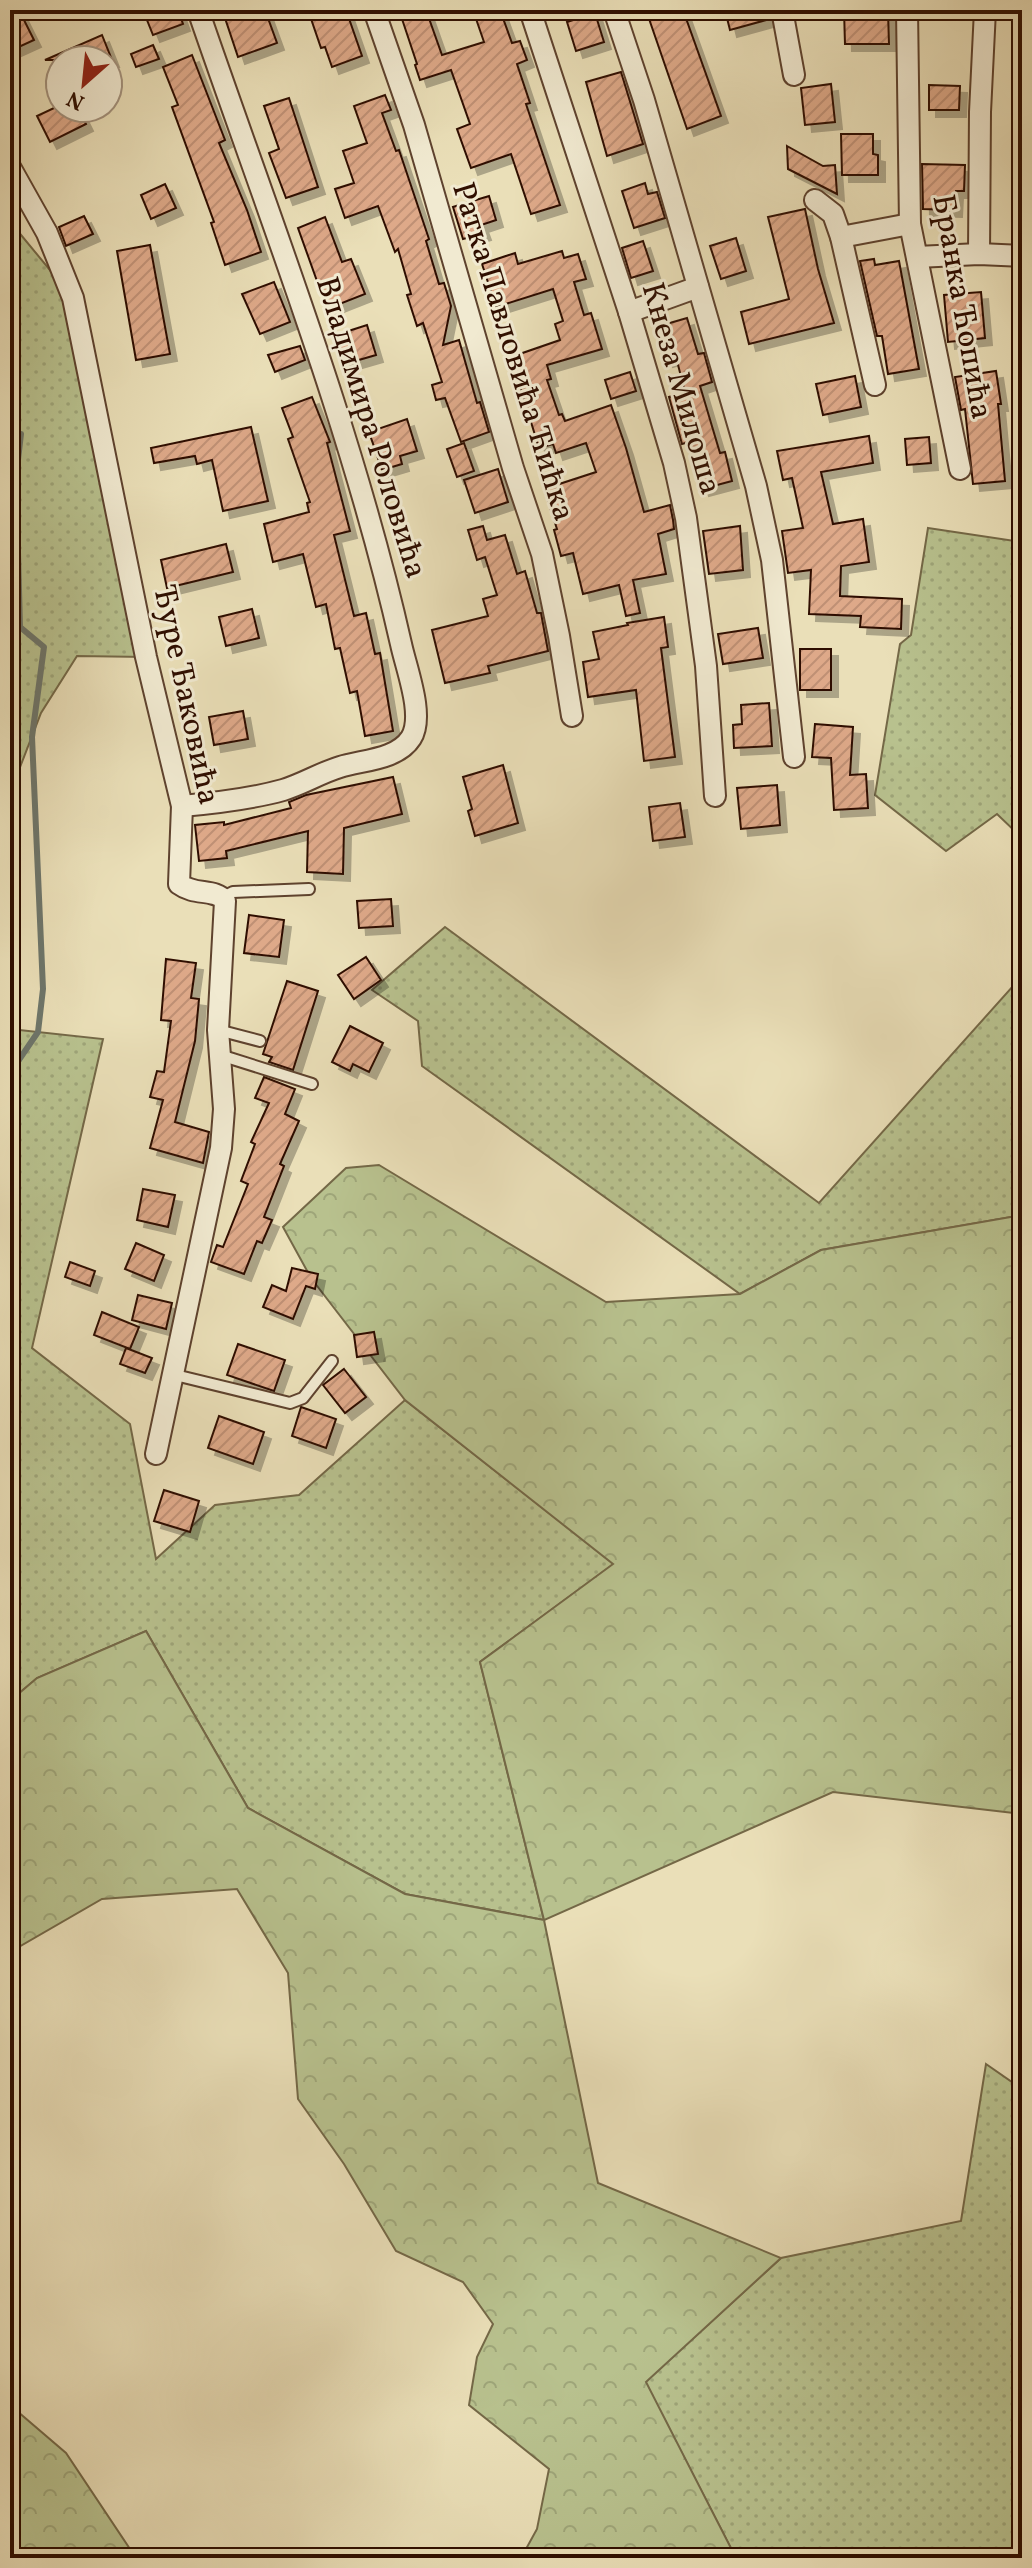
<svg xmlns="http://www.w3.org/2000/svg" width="1032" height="2568" font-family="Vollkorn,serif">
<defs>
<pattern id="grass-dots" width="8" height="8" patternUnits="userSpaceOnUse" patternTransform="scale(2)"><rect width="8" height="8" fill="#b8c18e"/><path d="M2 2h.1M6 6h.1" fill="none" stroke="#9ea579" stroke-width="1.8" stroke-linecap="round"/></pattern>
<pattern id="forest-crowns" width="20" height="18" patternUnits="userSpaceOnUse" patternTransform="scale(2)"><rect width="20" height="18" fill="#b8c18e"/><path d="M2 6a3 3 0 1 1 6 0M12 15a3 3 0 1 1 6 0" fill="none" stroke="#9ea579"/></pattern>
<pattern id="building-hatch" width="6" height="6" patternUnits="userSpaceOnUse" patternTransform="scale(2)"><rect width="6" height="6" fill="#dea989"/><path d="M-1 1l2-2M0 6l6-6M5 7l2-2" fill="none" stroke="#bf9074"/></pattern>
<filter id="shadow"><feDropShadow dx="7" dy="7" stdDeviation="0" flood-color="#0004"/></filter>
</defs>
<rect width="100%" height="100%" fill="#eadfb8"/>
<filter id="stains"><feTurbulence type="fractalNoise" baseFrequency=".0025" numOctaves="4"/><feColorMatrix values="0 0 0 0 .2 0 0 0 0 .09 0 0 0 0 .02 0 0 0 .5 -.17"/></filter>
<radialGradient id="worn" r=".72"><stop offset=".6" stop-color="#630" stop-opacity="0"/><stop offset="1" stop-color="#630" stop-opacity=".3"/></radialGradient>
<g fill="url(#grass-dots)" stroke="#746847" stroke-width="2">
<polygon points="12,224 73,298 146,657 77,656 41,713 10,793 10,225"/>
<polygon points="928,528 1022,542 1022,838 997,814 946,851 875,795 900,644 911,635"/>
<polygon points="445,927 819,1203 1022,976 1022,1215 821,1250 740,1294 422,1066 418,1021 372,990"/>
<polygon points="10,1029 103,1039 32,1348 130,1424 156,1559 215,1505 299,1495 405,1400 614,1564 480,1662 544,1920 405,1894 248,1808 146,1631 37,1678 10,1701"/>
<polygon points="986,2064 1022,2089 1022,2558 736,2558 645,2382 781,2258 961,2221"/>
</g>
<g fill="url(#forest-crowns)" stroke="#746847" stroke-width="2">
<polygon points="379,1165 606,1302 740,1294 821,1250 1022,1215 1022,1814 833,1792 544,1920 598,2183 781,2258 646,2382 736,2558 521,2558 537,2529 549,2469 469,2405 477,2357 493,2324 463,2282 396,2251 344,2164 298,2099 288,1973 237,1889 102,1899 10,1952 10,1701 37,1678 146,1631 248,1808 405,1894 544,1920 480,1662 613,1564 405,1400 311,1278 283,1227 346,1168"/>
<polygon points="10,2405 66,2453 130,2549 150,2558 10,2558"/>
</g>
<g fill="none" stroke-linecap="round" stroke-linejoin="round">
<g stroke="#6e766b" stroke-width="6">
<polyline points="10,404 15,417"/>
<polyline points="10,1073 38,1032 43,989 32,737 44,647 20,627 16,477 21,434"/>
</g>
</g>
<g fill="url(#building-hatch)" stroke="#2f0e00" stroke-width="2" filter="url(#shadow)">
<polygon points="10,10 19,10 34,40 10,51"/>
<polygon points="143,10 178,10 183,24 153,35"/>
<polygon points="248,10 265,10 277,43 238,57 225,18"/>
<polygon points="308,10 346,10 362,56 332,67 325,47 321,48"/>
<polygon points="419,10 426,10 442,55 484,42 473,10 500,10 512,43 520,41 527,60 517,64 530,103 526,104 560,205 531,214 511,154 471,168 457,129 470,124 451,70 420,80 415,65 417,64 401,16"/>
<polygon points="646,10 683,10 721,116 687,129"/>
<polygon points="725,10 769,10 770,19 730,30"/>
<polygon points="844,10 882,10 882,13 888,12 889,44 845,44"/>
<polygon points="595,13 604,42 576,51 567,22"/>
<polygon points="102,35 112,60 45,60"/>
<polygon points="153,45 159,59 136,67 131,54"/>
<polygon points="192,55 225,140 219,143 247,210 261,252 225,265 211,223 214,222 172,107 178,105 163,67"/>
<polygon points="621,72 643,144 607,156 586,82"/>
<polygon points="831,84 835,122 805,125 801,88"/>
<polygon points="929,85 960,86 959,110 929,110"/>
<polygon points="385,95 391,110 382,113 396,151 399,150 429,239 426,241 439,284 444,283 451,306 443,345 459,340 477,403 480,402 489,432 461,442 445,398 436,400 432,385 442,382 423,323 417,326 407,295 411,294 398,249 395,252 378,206 345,218 335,189 354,183 343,151 367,143 354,106"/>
<polygon points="289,98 318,187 286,198 269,153 279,149 264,106"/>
<polygon points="54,108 78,108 86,124 50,142 37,116"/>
<polygon points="841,134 873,134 873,154 878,155 878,175 842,175"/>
<polygon points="787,146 823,166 835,165 837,194 788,169"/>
<polygon points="922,164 965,165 964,191 956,191 955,210 923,209"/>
<polygon points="645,183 648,194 657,192 665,218 634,228 622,191"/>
<polygon points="165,184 176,208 151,219 141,195"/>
<polygon points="489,196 496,220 481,225 484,233 463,239 453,207"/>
<polygon points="805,209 818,269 834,323 749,344 741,312 789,299 768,217"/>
<polygon points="84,216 93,234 66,246 59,227"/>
<polygon points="325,217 342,262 351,259 365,294 327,309 298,228"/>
<polygon points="736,238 746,271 721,279 710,246"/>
<polygon points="643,241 653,271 631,278 622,248"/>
<polygon points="150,245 170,354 136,360 117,251"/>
<polygon points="562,251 564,258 578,254 586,279 574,282 584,315 591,313 602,349 547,365 551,379 547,380 559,415 562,414 565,421 611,405 626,448 644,512 670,505 673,520 674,529 658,534 666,574 633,580 640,613 626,616 619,585 583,594 573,553 561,556 554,530 557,529 544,489 596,472 586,443 556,453 553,444 539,448 511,357 560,340 555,324 563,321 553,289 496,307 482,264 515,253 518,264"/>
<polygon points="874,259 875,265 899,261 919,369 888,374 882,336 877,336 860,261"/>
<polygon points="274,282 290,322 260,334 242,294"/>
<polygon points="981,292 985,338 948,342 944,295"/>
<polygon points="687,318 698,354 704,353 712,382 700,386 720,453 725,452 732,481 702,489 689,442 682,444 669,397 685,392 676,357 666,360 656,327"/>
<polygon points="367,325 376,355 345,364 336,335"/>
<polygon points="300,346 305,360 275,372 268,355"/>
<polygon points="996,371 1001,404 998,404 1005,481 973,484 965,409 961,410 955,377"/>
<polygon points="630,372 636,391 611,399 605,380"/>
<polygon points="855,376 861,407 823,415 816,384"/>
<polygon points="312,397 330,442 327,443 350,531 334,535 354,616 366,613 375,654 380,653 393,731 365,736 357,691 350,693 340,648 335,649 326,604 316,607 303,554 273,562 264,524 309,512 307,503 310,502 288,439 293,437 282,408"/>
<polygon points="407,419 417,451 400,456 402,464 382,470 369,432"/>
<polygon points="251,427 268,501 223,511 212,460 197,464 195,456 154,463 151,448"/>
<polygon points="869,436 873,463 821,472 833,524 863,519 869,562 841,566 840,596 902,599 901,629 860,627 861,616 809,614 811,570 788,573 782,531 803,528 792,478 783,480 777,451"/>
<polygon points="929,437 931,463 907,465 905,439"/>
<polygon points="464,443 474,471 457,477 447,449"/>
<polygon points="498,469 508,502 475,513 464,480"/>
<polygon points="483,526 487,540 505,535 517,574 525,571 537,613 541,613 548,651 488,666 490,673 445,683 432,630 488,616 483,599 497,595 485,557 477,560 468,530"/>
<polygon points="740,526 743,570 709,574 703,531"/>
<polygon points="226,544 233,572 167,588 161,560"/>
<polygon points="252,609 259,638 226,646 219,617"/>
<polygon points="664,617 668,647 661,648 675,757 644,761 636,690 588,697 583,662 599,659 593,632 628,625 627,623"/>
<polygon points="758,628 763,658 723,664 718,634"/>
<rect x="800" y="649" width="31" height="41"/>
<polygon points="769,703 772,746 734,748 733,725 742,724 741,705"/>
<polygon points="243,711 248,739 214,745 209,717"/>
<polygon points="815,724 853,727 850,775 866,774 868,808 834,810 831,758 812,757"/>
<polygon points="503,765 518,823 475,836 468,811 472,809 463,777"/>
<polygon points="393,777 402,814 344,828 343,874 307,872 308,831 226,851 227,858 199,861 195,825 224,822 224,825 291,808 289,802 306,795"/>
<polygon points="777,785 780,825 741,829 737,788"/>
<polygon points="680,803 685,837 653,841 649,807"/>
<polygon points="391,899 393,926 359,928 357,901"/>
<polygon points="249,915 284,920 279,957 244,953"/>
<polygon points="366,957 381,980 354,999 338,975"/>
<polygon points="166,959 196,963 191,998 199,999 195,1041 175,1122 209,1132 203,1163 150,1148 163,1100 150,1097 157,1071 164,1072 171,1021 161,1020"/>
<polygon points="287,981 318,991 293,1070 269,1062 272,1057 263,1054"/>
<polygon points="350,1026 383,1043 369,1072 353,1064 350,1071 332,1062"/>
<polygon points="264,1077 295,1089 285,1114 299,1121 280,1164 284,1166 264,1217 272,1220 262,1243 257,1241 244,1274 211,1262 217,1245 223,1247 248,1184 241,1181 255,1144 251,1142 269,1103 255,1098"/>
<polygon points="143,1189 175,1195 168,1227 137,1220"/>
<polygon points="136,1243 164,1255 154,1281 125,1269"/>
<polygon points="70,1262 95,1271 90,1286 65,1277"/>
<polygon points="292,1268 318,1274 315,1289 306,1286 293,1319 263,1307 272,1285 286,1291"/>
<polygon points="138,1295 172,1303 166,1329 132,1320"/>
<polygon points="102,1312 139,1327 130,1349 94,1335"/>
<polygon points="374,1332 378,1354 357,1357 354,1335"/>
<polygon points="238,1344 285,1360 274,1391 227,1375"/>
<polygon points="126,1348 152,1358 145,1373 120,1364"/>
<polygon points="344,1369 366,1397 345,1413 323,1385"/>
<polygon points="301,1407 336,1419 326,1448 292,1436"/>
<polygon points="219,1416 264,1432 253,1464 208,1448"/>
<polygon points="164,1490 199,1501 190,1532 154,1521"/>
</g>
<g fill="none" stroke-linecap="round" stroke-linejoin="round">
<g stroke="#5e422e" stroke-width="14">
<g id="lane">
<polyline points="223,897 233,892 309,889"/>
<polyline points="218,1030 260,1041"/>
<polyline points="220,1055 312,1084"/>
<polyline points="171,1374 290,1403 303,1398 332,1361"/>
</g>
</g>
<g stroke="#5e422e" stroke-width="24">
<g id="street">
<polyline points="374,10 414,125 513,468 542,554 559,636 572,716"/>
<polyline points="530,10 629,312 674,463 686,518 706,666 715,796"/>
<polyline points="614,10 644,100 756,486 772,560 794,757"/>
<polyline points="782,10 794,75"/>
<polyline points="907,10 910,224 960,469"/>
<path d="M10,167L47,233L73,298L146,657L182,806L179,884C195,896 215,888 225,901L218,1030L224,1109L221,1148L156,1454"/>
<polyline points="815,200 833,214 841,237 875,385"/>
<polyline points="841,237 910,224"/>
<polyline points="979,254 980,112 985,10"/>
<polyline points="917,257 979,254 1022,256"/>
<polyline points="629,312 698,287"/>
<path d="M182,806C216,803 251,799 283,790C303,784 320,773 340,767C362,760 397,760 411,738C425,716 406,668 401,644C352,427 270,220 198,10"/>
</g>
</g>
<use href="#lane" stroke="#f1ead1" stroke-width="10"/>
<use href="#street" stroke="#f1ead1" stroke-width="20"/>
</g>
<g text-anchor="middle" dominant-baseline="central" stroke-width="6" stroke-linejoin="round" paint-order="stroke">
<g font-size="32" fill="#2f0e00" stroke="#f1ead1">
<text transform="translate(961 307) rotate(80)">Бранка Ћопића</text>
<text transform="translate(512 352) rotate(73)">Ратка Павловића Ћићка</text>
<text transform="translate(680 389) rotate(74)">Кнеза Милоша</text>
<text transform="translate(370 428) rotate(73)">Владимира Роловића</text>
<text transform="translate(185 695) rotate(78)">Ђуре Ђаковића</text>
</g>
</g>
<rect width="1032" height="2568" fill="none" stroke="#eadfb8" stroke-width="40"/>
<rect x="12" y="12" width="1008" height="2544" fill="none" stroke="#2f0e00" stroke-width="4"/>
<rect x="20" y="20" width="992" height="2528" fill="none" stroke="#2f0e00" stroke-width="2"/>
<g transform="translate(84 84) rotate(207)"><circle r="38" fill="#f1ead1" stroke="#a3927d" stroke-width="2"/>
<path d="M0-6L14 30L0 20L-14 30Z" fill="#8f2418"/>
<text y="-12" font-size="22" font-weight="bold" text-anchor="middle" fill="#2f0e00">N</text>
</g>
<rect width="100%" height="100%" filter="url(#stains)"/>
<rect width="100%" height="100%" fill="url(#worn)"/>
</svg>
